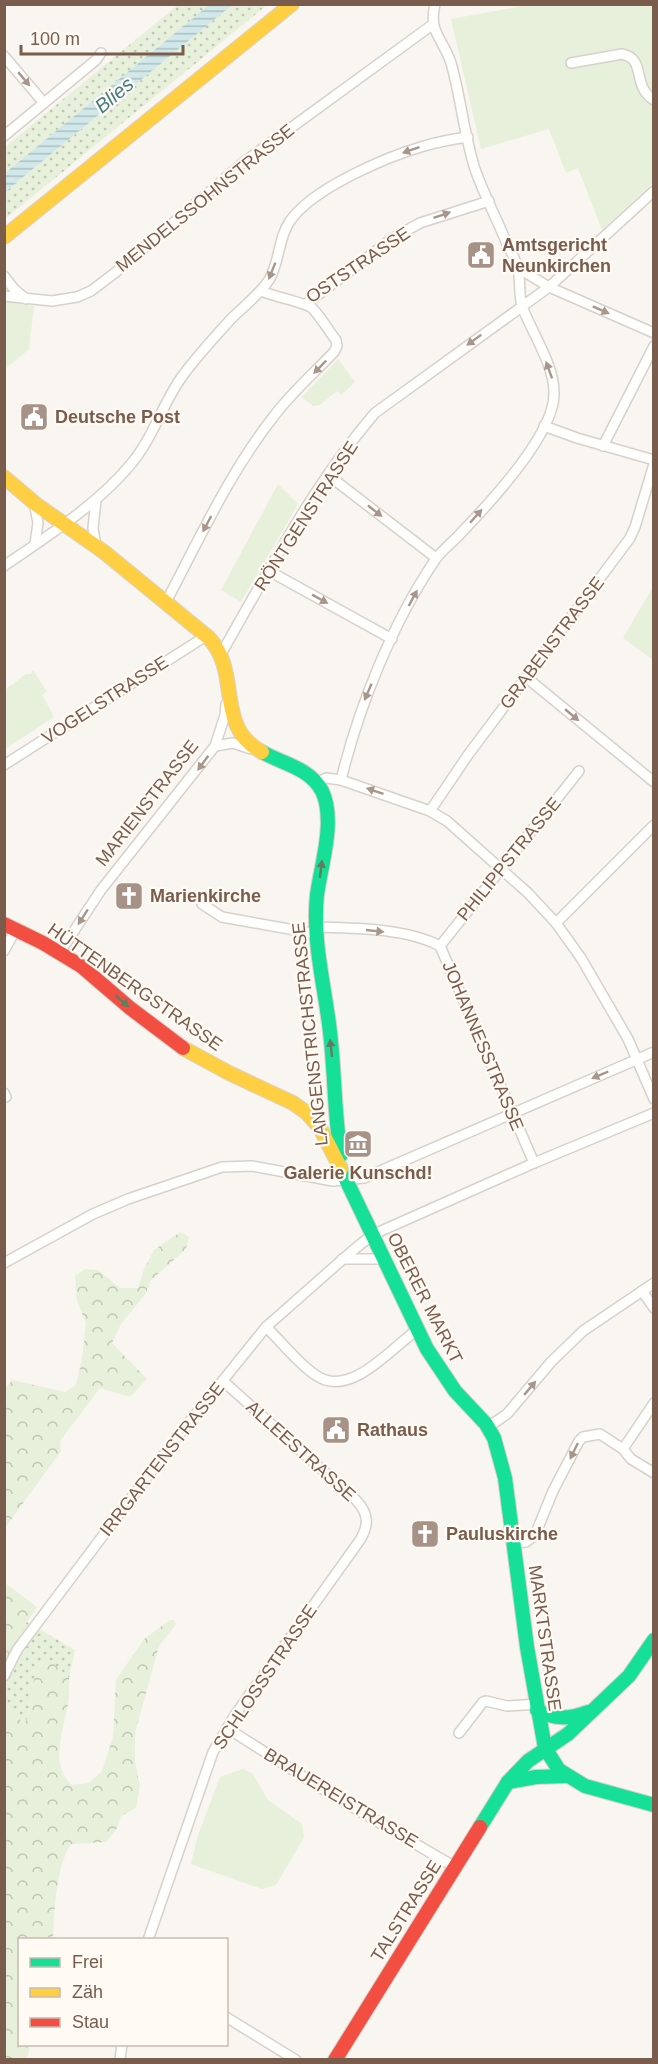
<svg xmlns="http://www.w3.org/2000/svg" width="658" height="2064" font-family="Arial,sans-serif">
<defs>
<pattern id="grass-dots" width="8" height="8" patternUnits="userSpaceOnUse" patternTransform="scale(1.5)"><rect width="8" height="8" fill="#e7f0db"/><path d="M2 2h.1M6 6h.1" fill="none" stroke="#c0c6b4" stroke-width="1.8" stroke-linecap="round"/></pattern>
<pattern id="forest-crowns" width="20" height="18" patternUnits="userSpaceOnUse" patternTransform="scale(1.5)"><rect width="20" height="18" fill="#e7f0db"/><path d="M2 6a3 3 0 1 1 6 0M12 15a3 3 0 1 1 6 0" fill="none" stroke="#c0c6b4"/></pattern>
<pattern id="water-rules" width="6" height="5" patternUnits="userSpaceOnUse" patternTransform="scale(1.5)"><rect width="6" height="5" fill="#d0e8ea"/><path d="M0 2.5h6" fill="none" stroke="#aebfc0"/></pattern>
</defs>
<rect width="100%" height="100%" fill="#f9f5f0"/>
<g fill="url(#grass-dots)">
<polygon points="178,5 209,5 5,173 5,147"/>
<polygon points="232,5 267,5 5,219 5,192"/>
<path d="M27,1622L75,1650L69,1678L50,1660C26,1669 36,1701 26,1721L17,1719L11,1712H5L4,1655Z"/>
</g>
<g fill="url(#forest-crowns)">
<polygon points="180,1232 189,1237 186,1249 151,1280 146,1293 121,1324 112,1343 147,1379 130,1397 100,1388 60,1441 61,1451 5,1528 5,1389 12,1380 65,1392 76,1385 82,1359 86,1323 77,1301 75,1276 85,1269 98,1270 120,1288 138,1288 144,1269 154,1250"/>
<polygon points="5,1583 37,1607 5,1655"/>
<path d="M170,1620H174L176,1624L159,1646L135,1733V1762L140,1786L136,1808L121,1816L117,1828L106,1842L71,1844C56,1865 54,1914 53,1939L20,1940V2044L30,2045L27,2059H5V1712L11,1711L17,1719L26,1721C36,1701 26,1669 50,1660L69,1678C69,1684 69,1691 69,1697C66,1725 47,1763 72,1785L89,1783L102,1771L113,1737L116,1680L144,1639Z"/>
</g>
<g fill="#e7f0db">
<polygon points="528,5 653,5 653,183 602,230 578,168 566,173 549,129 481,149 451,19"/>
<polygon points="5,301 34,306 29,349 5,369"/>
<polygon points="338,359 355,382 341,395 337,391 320,405 313,406 302,397"/>
<polygon points="278,484 298,504 241,602 221,590"/>
<polygon points="653,587 653,660 623,638"/>
<polygon points="33,670 47,692 42,695 54,717 5,749 5,690 26,674 31,674"/>
<polygon points="243,1769 252,1773 268,1800 302,1824 304,1837 276,1885 262,1889 191,1864 197,1838 220,1777"/>
</g>
<polygon fill="url(#water-rules)" points="209,5 232,5 5,192 5,173"/>
<g fill="none" stroke-linecap="round" stroke-linejoin="round">
<g stroke="#d7d1cb" stroke-width="12">
<g id="street">
<polyline points="4,56 44,103"/>
<path d="M571,63L622,54C647,59 631,86 654,100"/>
<polyline points="4,136 96,60 101,53"/>
<polyline points="518,268 549,287 654,333"/>
<polyline points="4,276 14,289 26,299"/>
<polyline points="4,296 52,301 77,297 91,291 116,272 244,162 432,25"/>
<polyline points="306,304 393,238 420,223 489,201"/>
<polyline points="544,426 577,438 654,460"/>
<polyline points="603,446 654,346"/>
<polyline points="328,475 436,558"/>
<polyline points="34,502 38,523 35,544"/>
<polyline points="96,546 93,528 96,500"/>
<path d="M4,566C49,535 96,506 131,464C153,438 162,405 181,378C196,357 214,338 231,319C244,306 259,295 269,280C280,262 278,238 290,221C313,188 386,157 424,146C438,142 453,139 468,137"/>
<polyline points="269,571 392,639"/>
<path d="M165,604C199,540 229,473 274,416C291,393 314,373 334,352L337,346L336,340C328,330 321,317 312,308C306,303 272,296 261,291"/>
<path d="M221,654C268,572 313,485 375,413L549,287L654,191"/>
<polyline points="527,678 654,782"/>
<polyline points="215,746 233,743 251,749"/>
<polyline points="4,765 206,636"/>
<path d="M341,780C359,706 392,624 435,560C441,551 452,543 460,534C488,505 554,435 554,394C555,367 533,334 523,309C518,297 521,282 518,269C516,260 511,252 507,244C497,219 484,195 475,169C464,135 461,98 451,63C443,38 428,33 435,4"/>
<polyline points="317,783 326,778 341,780 430,811 447,821 528,893 556,923 581,958 628,1039 654,1099"/>
<polyline points="430,811 468,755 630,538 635,527 654,464"/>
<polyline points="202,904 222,917 317,934"/>
<polyline points="556,923 654,825"/>
<path d="M316,927C354,928 406,928 440,946L534,1163"/>
<polyline points="440,946 579,771"/>
<polyline points="4,951 16,929"/>
<polyline points="60,952 101,890 215,746 225,715 226,704"/>
<polyline points="4,1093 6,1097"/>
<polyline points="342,1259 383,1259"/>
<polyline points="4,1263 93,1214 128,1199 222,1167 252,1166 333,1181 364,1178 654,1052"/>
<polyline points="642,1291 654,1308"/>
<path d="M266,1327C282,1342 299,1365 317,1376C351,1398 391,1348 417,1330"/>
<polyline points="488,1427 507,1414 551,1362 583,1331 654,1283"/>
<polyline points="623,1449 654,1403"/>
<polyline points="514,1543 526,1542 535,1535 553,1491 579,1441 583,1437 600,1434 623,1449 631,1459 654,1473"/>
<polyline points="4,1676 17,1650 174,1441 266,1327 351,1252 372,1235 534,1163 654,1113"/>
<polyline points="227,1728 332,1795 455,1867"/>
<polyline points="459,1733 483,1702 486,1701 507,1706 537,1704"/>
<path d="M148,1940L213,1752L235,1715L360,1540C369,1525 369,1514 356,1500L223,1381"/>
<polyline points="226,2017 296,2060"/>
<polyline points="120,2060 122,2044"/>
</g>
</g>
<g stroke="#d9d2cb" stroke-width="16">
<g id="fast">
<path d="M262,752C283,764 310,768 322,791C336,820 321,865 317,895C312,941 325,987 330,1032C335,1073 334,1114 341,1155"/>
<polyline points="341,1169 427,1349 455,1391 486,1424 494,1438 505,1478 527,1647 545,1748 559,1770 585,1786 654,1805"/>
<path d="M537,1710C555,1720 569,1719 588,1712"/>
<polyline points="508,1782 536,1777 567,1776"/>
<polyline points="480,1827 508,1782 528,1761 568,1734 629,1676 654,1640"/>
</g>
</g>
<g stroke="#d9d2cb" stroke-width="16">
<g id="slow">
<polyline points="4,237 292,4"/>
<path d="M4,477L37,505L104,552L209,638C242,674 214,726 262,752"/>
<polyline points="183,1048 229,1073 293,1103 307,1113 320,1128 341,1169"/>
</g>
</g>
<g stroke="#d9d2cb" stroke-width="16">
<g id="jam">
<polyline points="4,924 43,943 81,966 130,1008 183,1048"/>
<polyline points="335,2060 480,1827"/>
</g>
</g>
<use href="#street" stroke="#fefefd" stroke-width="9"/>
<use href="#fast" stroke="#16e098" stroke-width="14"/>
<use href="#slow" stroke="#ffcf43" stroke-width="14"/>
<use href="#jam" stroke="#f24e42" stroke-width="14"/>
</g>
<defs><path id="oneway-solid" d="M-6-.8H1V-3.2L6.5 0L1 3.2V.8H-6Z" transform="scale(1.5)"/></defs>
<g fill="#a8958b">
<use href="#oneway-solid" transform="translate(24 79) rotate(50)"/>
<use href="#oneway-solid" transform="translate(411 150) rotate(161)"/>
<use href="#oneway-solid" transform="translate(442 215) rotate(-19)"/>
<use href="#oneway-solid" transform="translate(272 271) rotate(112)"/>
<use href="#oneway-solid" transform="translate(601 310) rotate(24)"/>
<use href="#oneway-solid" transform="translate(474 340) rotate(144)"/>
<use href="#oneway-solid" transform="translate(320 367) rotate(134)"/>
<use href="#oneway-solid" transform="translate(549 370) rotate(-110)"/>
<use href="#oneway-solid" transform="translate(375 511) rotate(38)"/>
<use href="#oneway-solid" transform="translate(476 516) rotate(-49)"/>
<use href="#oneway-solid" transform="translate(207 524) rotate(118)"/>
<use href="#oneway-solid" transform="translate(413 598) rotate(-62)"/>
<use href="#oneway-solid" transform="translate(320 599) rotate(29)"/>
<use href="#oneway-solid" transform="translate(368 692) rotate(113)"/>
<use href="#oneway-solid" transform="translate(572 715) rotate(40)"/>
<use href="#oneway-solid" transform="translate(203 763) rotate(126)"/>
<use href="#oneway-solid" transform="translate(375 791) rotate(-161)"/>
<use href="#oneway-solid" transform="translate(83 917) rotate(123)"/>
<use href="#oneway-solid" transform="translate(375 931) rotate(6)"/>
<use href="#oneway-solid" transform="translate(600 1075) rotate(157)"/>
<use href="#oneway-solid" transform="translate(530 1388) rotate(-50)"/>
<use href="#oneway-solid" transform="translate(574 1451) rotate(116)"/>
</g>
<g fill="#617d60">
<use href="#oneway-solid" transform="translate(321 869) rotate(-83)"/>
<use href="#oneway-solid" transform="translate(122 1001) rotate(40)"/>
<use href="#oneway-solid" transform="translate(331 1048) rotate(-96)"/>
</g>
<defs>
<g id="civic-square" transform="scale(1.5)"><rect x="-9" y="-9" width="18" height="18" rx="4" fill="#a69286" stroke="#fffaf3"/><path d="M-.6-6.5H3V-4.5H.6V-3L4-1V1h2V6H-6V1h2V-1L-.6-3ZM-1.2 2.5V6h2.4V2.5Z" fill="#fff"/></g>
<g id="church-square" transform="scale(1.5)"><rect x="-9" y="-9" width="18" height="18" rx="4" fill="#a69286" stroke="#fffaf3"/><path d="M-1.2-6h2.4v3.5h3.3v2.4h-3.3V6h-2.4V-.1h-3.3v-2.4h3.3Z" fill="#fff"/></g>
<g id="museum-square" transform="scale(1.5)"><rect x="-9" y="-9" width="18" height="18" rx="4" fill="#a69286" stroke="#fffaf3"/><path d="M0-6L6-3V-2H-6V-3ZM-5-1h2V3h-2ZM-1-1h2V3h-2ZM3-1h2V3H3ZM-6 4H6V6H-6Z" fill="#fff"/></g>
</defs>
<g fill-rule="evenodd">
<use href="#civic-square" x="481" y="255"/>
<use href="#civic-square" x="34" y="417"/>
<use href="#church-square" x="129" y="896"/>
<use href="#museum-square" x="358" y="1144"/>
<use href="#civic-square" x="336" y="1430"/>
<use href="#church-square" x="425" y="1534"/>
</g>
<g text-anchor="middle" dominant-baseline="central" stroke-width="4.5" stroke-linejoin="round" paint-order="stroke">
<g font-size="18" fill="#7a5c4d" stroke="#fffaf3">
<text transform="translate(205 198) rotate(-39)">MENDELSSOHNSTRASSE</text>
<text transform="translate(358 265) rotate(-34)">OSTSTRASSE</text>
<text transform="translate(306 516) rotate(-57)">RÖNTGENSTRASSE</text>
<text transform="translate(552 643) rotate(-53)">GRABENSTRASSE</text>
<text transform="translate(105 700) rotate(-33)">VOGELSTRASSE</text>
<text transform="translate(147 803) rotate(-52)">MARIENSTRASSE</text>
<text transform="translate(509 859) rotate(-51)">PHILIPPSTRASSE</text>
<text transform="translate(135 987) rotate(35)">HÜTTENBERGSTRASSE</text>
<text transform="translate(310 1034) rotate(-96)">LANGENSTRICHSTRASSE</text>
<text transform="translate(483 1046) rotate(67)">JOHANNESSTRASSE</text>
<text transform="translate(425 1298) rotate(63)">OBERER MARKT</text>
<text transform="translate(301 1451) rotate(42)">ALLEESTRASSE</text>
<text transform="translate(162 1459) rotate(-52)">IRRGARTENSTRASSE</text>
<text transform="translate(545 1638) rotate(82)">MARKTSTRASSE</text>
<text transform="translate(265 1677) rotate(-56)">SCHLOSSSTRASSE</text>
<text transform="translate(341 1798) rotate(31)">BRAUEREISTRASSE</text>
<text transform="translate(406 1911) rotate(-58)">TALSTRASSE</text>
</g>
<g font-size="18" font-weight="bold" fill="#7a5c4d" stroke="#fffaf3" text-anchor="start">
<text x="502" y="245">Amtsgericht<tspan x="502" dy="21">Neunkirchen</tspan></text>
<text x="55" y="417">Deutsche Post</text>
<text x="150" y="896">Marienkirche</text>
<text x="358" y="1173" text-anchor="middle">Galerie Kunschd!</text>
<text x="357" y="1430">Rathaus</text>
<text x="446" y="1534">Pauluskirche</text>
</g>
<g font-size="20" font-style="italic" fill="#437c86" stroke="#fffaf3">
<text transform="translate(114 95) rotate(-40)">Blies</text>
</g>
</g>
<rect width="658" height="2064" fill="none" stroke="#7a5c4d" stroke-width="12"/>
<rect x="18" y="1938" width="210" height="108" fill="#fffaf3" stroke="#cabbb1" stroke-width="1.5"/>
<rect x="30" y="1958" width="30" height="9" fill="#16e098" stroke="#cabbb1" stroke-width="1.5"/>
<text x="72" y="1968" font-size="18" fill="#7a5c4d">Frei</text>
<rect x="30" y="1988" width="30" height="9" fill="#ffcf43" stroke="#cabbb1" stroke-width="1.5"/>
<text x="72" y="1998" font-size="18" fill="#7a5c4d">Zäh</text>
<rect x="30" y="2018" width="30" height="9" fill="#f24e42" stroke="#cabbb1" stroke-width="1.5"/>
<text x="72" y="2028" font-size="18" fill="#7a5c4d">Stau</text>
<path d="M21 45v9h162v-9" fill="none" stroke="#7a5c4d" stroke-width="3"/>
<text x="30" y="45" font-size="18" fill="#7a5c4d" stroke="#fffaf3" stroke-width="4.5" paint-order="stroke">100 m</text>
</svg>
